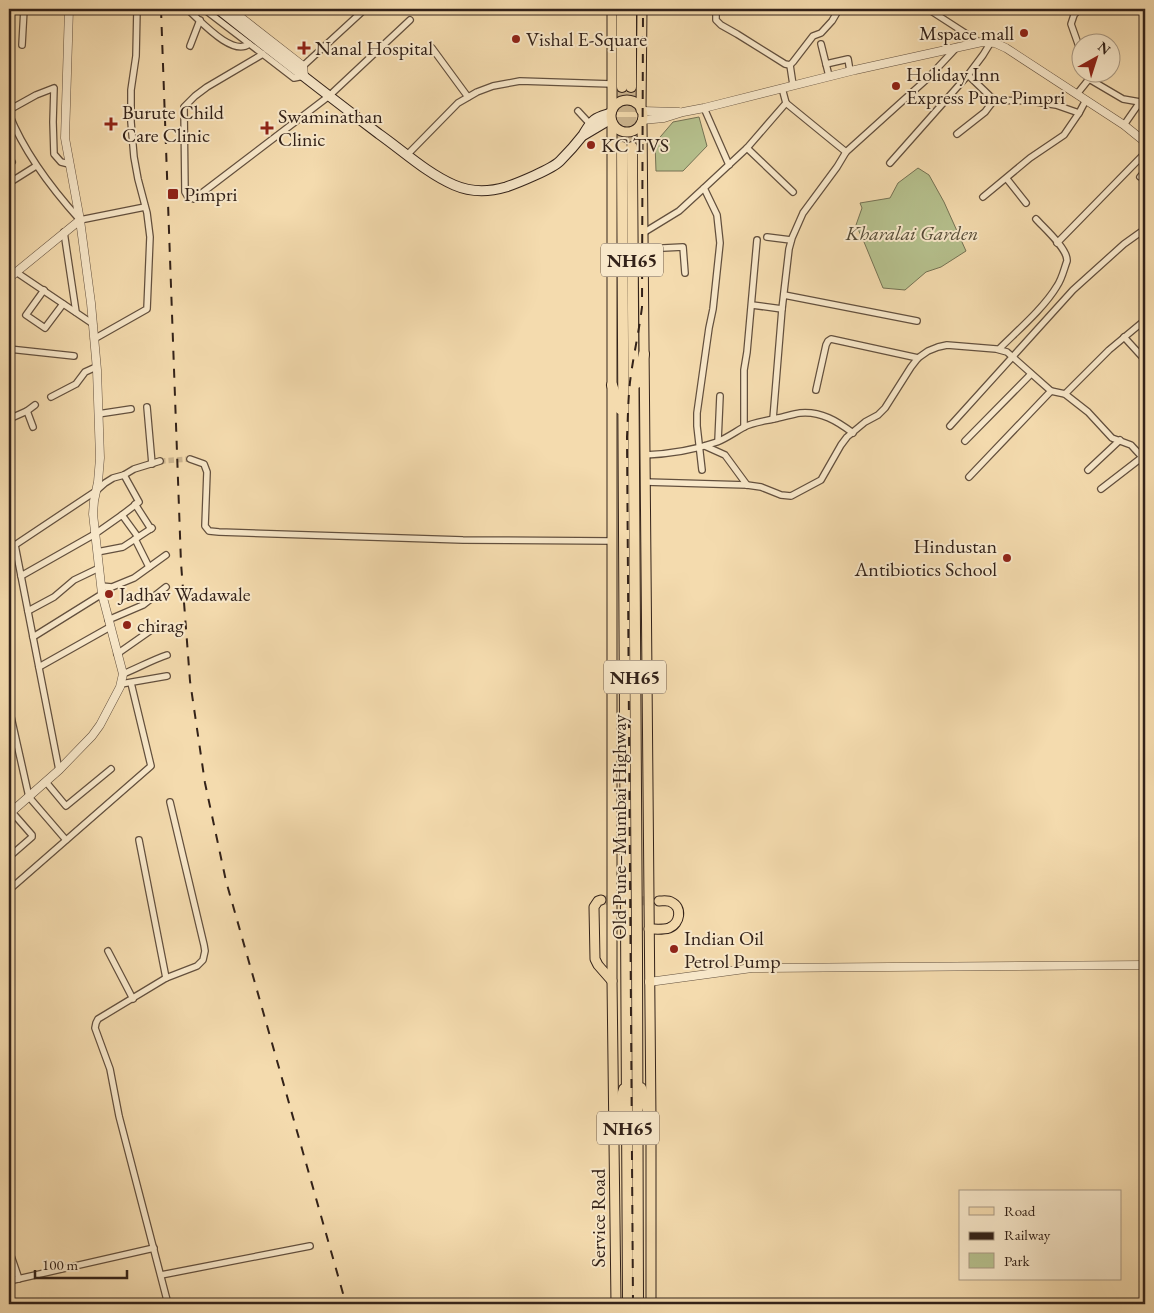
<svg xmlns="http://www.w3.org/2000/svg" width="1154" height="1313" font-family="'EB Garamond',serif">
<rect width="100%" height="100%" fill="#f4dbae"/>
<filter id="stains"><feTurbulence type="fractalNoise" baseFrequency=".004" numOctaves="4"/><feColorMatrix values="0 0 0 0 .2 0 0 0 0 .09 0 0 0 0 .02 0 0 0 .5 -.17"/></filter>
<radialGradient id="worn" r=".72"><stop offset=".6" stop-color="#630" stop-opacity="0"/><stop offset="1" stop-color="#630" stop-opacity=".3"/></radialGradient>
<g fill="#b6c18e" stroke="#747254">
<polygon points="699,117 707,146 683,171 656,171 655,143 673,122"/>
<polygon points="918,168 929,175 944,202 966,251 941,267 926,272 905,290 883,288 864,242 856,225 862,208 860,203 890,198 898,183"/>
</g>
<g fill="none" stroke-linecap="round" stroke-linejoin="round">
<polyline stroke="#cdb690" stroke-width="5.5" stroke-dasharray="5.5 3" stroke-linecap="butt" points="160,461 190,459"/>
<polyline stroke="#cdb690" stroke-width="9" stroke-dasharray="9 4.5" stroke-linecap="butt" points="601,900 659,901"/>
<g stroke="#cdb690" stroke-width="10" stroke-dasharray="10 5" stroke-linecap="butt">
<polyline points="622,87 622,147"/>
<polyline points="631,87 632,147"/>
</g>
<g stroke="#63503e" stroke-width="8">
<g id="minor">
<path d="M187,9C200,20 232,57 249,44"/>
<polyline points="204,9 294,78 304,76"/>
<polyline points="717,9 716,12 716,20 721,25 737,34 785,64 790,65 793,62 813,36 821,33 832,21 839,9"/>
<polyline points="928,9 979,42"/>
<polyline points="1079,9 1074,15 1071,24 1082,55"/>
<polyline points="821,44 829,76"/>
<polyline points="22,45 24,9"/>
<polyline points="190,46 200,20"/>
<polyline points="432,48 468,97"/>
<polyline points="263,54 207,87 195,96 184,107 185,192 188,197 194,199 329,96 410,20"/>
<polyline points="826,64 848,59 850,71"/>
<polyline points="790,65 793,85"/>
<polyline points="303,66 365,9"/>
<polyline points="1087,72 1089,79 1123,99 1140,102 1145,97"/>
<polyline points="1077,94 1089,79"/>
<polyline points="994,100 1030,101 1056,105 1079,113 1086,100"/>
<polyline points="786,103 846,152"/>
<polyline points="704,108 729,165"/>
<polyline points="9,110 36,95 54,88 53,122 54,154 61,162 69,164"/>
<polyline points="578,111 590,124"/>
<path d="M9,114C25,154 51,188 80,220L145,207"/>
<polyline points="1124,125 1140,102"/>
<polyline points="957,134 985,112 994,100 968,75"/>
<polyline points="747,148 793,192"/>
<polyline points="408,154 458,103 477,92 493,86 520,81 612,84"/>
<polyline points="890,163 968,75 983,55 991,42"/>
<polyline points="9,164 12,162"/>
<polyline points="1140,177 1145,171"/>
<polyline points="1007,179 1026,203"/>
<polyline points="9,183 36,166"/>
<polyline points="983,197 1030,158 1064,135 1079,113"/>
<polyline points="64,232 76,312"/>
<polyline points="643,233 679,211 704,188 747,148 786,103 782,88"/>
<polyline points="767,237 791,240"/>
<polyline points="1057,243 1145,153"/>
<polyline points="643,249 683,247 685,273"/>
<polyline points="16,272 93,324"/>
<polyline points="44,290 26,315 45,328 63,304"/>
<polyline points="784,295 917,321"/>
<polyline points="752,305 782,309"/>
<polyline points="1124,337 1145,360"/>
<polyline points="94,339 147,309 150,237 147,213 138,179 134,157 131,122 131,90 136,56 137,9"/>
<polyline points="9,349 74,356"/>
<path d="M999,349C1017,331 1044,308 1057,286C1062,279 1064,269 1067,261C1068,249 1044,228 1036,219"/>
<polyline points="816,390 826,345 828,341 831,339 918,358"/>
<polyline points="1065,394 1109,350 1145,320"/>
<polyline points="51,397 76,384 85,372 96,367"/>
<polyline points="147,407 152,464"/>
<polyline points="27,411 35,405"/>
<polyline points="98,414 131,409"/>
<polyline points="9,419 27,411 33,427"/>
<polyline points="773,419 782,309 789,249 792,238 803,213 837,167 846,152 928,78 957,47"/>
<polyline points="950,426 1073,290 1124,244 1145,229"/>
<polyline points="744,427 744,370 747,352 757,240"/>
<polyline points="718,441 720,396"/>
<polyline points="965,441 1031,374"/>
<polyline points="705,446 725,455 747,485"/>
<path d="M645,455C669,454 694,450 717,442C727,438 735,432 744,427C754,422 766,421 778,418C785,417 792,414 800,413C821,411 837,421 853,433"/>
<polyline points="190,459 204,464 207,472 205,526 209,531 219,532 463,540 612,541"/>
<polyline points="702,470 697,426 697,413 709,328 713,309 720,243 717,215 704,188"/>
<polyline points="1088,470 1120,440"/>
<polyline points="969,477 1051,391"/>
<polyline points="645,482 747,485 761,487 781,495 791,496 821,480 841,445 847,437 865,422 878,415 885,408 911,367 918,358 928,351 938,347 947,345 996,349 1007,352 1051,391 1065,394 1088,412 1112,438 1131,445 1142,457"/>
<polyline points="1101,489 1145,455"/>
<polyline points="135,504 151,529"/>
<polyline points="122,515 139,502 124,475"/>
<polyline points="135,539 149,567"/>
<polyline points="15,545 59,770"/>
<polyline points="9,549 96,491 105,483 113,478 124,475 134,469 160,461"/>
<polyline points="97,552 123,547 152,528"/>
<polyline points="21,576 95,534 122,515 138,537"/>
<polyline points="101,586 112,587 134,578 166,555"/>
<polyline points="28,611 54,597 74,580 99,568"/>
<polyline points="108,620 143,605 166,587"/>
<polyline points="33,637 102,594"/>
<polyline points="117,654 157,626"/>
<polyline points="39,667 110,627"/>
<path d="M123,674C138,668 152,660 167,655"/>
<polyline points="121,684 167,676"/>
<polyline points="9,708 29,797 66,840"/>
<polyline points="46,782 66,806 111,769"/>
<polyline points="139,840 166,978"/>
<polyline points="9,857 32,837 32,835 11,811"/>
<polyline points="9,890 151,766 131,683"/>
<polyline points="108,951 133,999"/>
<polyline points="9,1250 19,1279"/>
<polyline points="161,1275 310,1246"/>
<polyline points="9,1281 154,1248"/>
<polyline points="168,1304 119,1116 110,1069 95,1028 96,1023 98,1019 166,978 197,966 203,960 205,951 204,945 170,802"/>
</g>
</g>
<g stroke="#63503e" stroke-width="9">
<g id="tertiary">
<polyline points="230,9 303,66 304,76"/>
<polyline points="642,111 679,112"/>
<polyline points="642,120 664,118 683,112 704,108 855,70 982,42 995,43 1006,48 1124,125 1145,142"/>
<polyline points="9,278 80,220"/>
<polyline points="9,814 59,770 92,736 100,725 120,687 123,674 102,594 93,514 94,501 98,482 100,458 97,370 91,303 80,220 65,138 69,9"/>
<polyline points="649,982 752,968 1145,965"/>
</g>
</g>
<g stroke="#332219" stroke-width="11">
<g id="secondary">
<path d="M218,9C271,51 325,93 379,134C403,151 428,174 454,185C470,192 489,192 506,187C518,183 552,169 560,161C568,153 576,144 583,135C586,130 589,124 594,120C599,116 605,115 611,113"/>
<polyline points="584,135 611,119"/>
</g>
</g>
<g stroke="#332219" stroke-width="11">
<g id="primary">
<polyline points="612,9 612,110"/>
<circle cx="627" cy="116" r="16"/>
<polyline points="641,110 642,9"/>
<polyline points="612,122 612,981 616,1304"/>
<polyline points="642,122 651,1120 651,1304"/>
<polyline points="601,900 598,901 594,907 595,959 598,965 612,981"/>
<path d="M649,929C655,929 663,930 669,928C680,924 683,907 671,902C668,900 663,901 659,901"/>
</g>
</g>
<g stroke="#332219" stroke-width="12">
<g id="trunk">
<polyline points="622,9 622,87"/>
<polyline points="631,9 631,87"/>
<polyline points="622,147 628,1304"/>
<polyline points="632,147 637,953 638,1304"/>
<polyline points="637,383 644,354"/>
<polyline points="612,385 620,409"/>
<polyline points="641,1088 651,1120"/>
<polyline points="614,1124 624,1089"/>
</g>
</g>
<use href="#minor" stroke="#f8e8ca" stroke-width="5.5"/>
<use href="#tertiary" stroke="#f8e8ca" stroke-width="8"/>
<use href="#secondary" stroke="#f8e8ca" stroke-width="9"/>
<use href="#primary" stroke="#f4dbae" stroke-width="9"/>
<use href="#trunk" stroke="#f4dbae" stroke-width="10"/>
<g stroke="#332219" stroke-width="2" stroke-dasharray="9 9" stroke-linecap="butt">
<polyline points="161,9 181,563 190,681 205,783 226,881 346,1304"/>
<path d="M633,1304L627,437C628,418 628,400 630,382C633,357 639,332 642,307L643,9"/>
</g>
</g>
<g fill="#8f2418" stroke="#f8e8ca" stroke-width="2">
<circle cx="1024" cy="33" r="5"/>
<circle cx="516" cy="39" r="5"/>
<path d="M301.5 40.5h5v5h5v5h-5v5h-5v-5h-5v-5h5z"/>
<circle cx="896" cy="86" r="5"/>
<path d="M108.5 116.5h5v5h5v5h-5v5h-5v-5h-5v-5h5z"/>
<path d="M264.5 120.5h5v5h5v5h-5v5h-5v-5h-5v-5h5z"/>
<circle cx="591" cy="145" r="5"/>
<rect x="167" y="188" width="12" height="12" rx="2.5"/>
<circle cx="1007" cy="558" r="5"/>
<circle cx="109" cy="594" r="5"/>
<circle cx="127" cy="625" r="5"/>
<circle cx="674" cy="949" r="5"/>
</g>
<g text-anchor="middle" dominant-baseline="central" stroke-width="4" stroke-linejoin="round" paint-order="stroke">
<g fill="#f8e8ca" stroke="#6e5d4e" stroke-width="1">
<rect x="601" y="243.5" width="62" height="33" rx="4"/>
<rect x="604" y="660.5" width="62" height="33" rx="4"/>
<rect x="597" y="1111.5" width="62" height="33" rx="4"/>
</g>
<g font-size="19" font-weight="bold" fill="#332219">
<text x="632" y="260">NH65</text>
<text x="635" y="677">NH65</text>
<text x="628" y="1128">NH65</text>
</g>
<g font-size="20" fill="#332219" stroke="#f8e8ca" text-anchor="start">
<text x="1014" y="33" text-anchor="end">Mspace mall</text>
<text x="526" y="39">Vishal E-Square</text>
<text x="315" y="48">Nanal Hospital</text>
<text x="906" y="74">Holiday Inn<tspan x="906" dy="23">Express Pune Pimpri</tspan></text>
<text x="122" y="112">Burute Child<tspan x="122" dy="23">Care Clinic</tspan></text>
<text x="278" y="116">Swaminathan<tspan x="278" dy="23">Clinic</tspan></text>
<text x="601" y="145">KC TVS</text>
<text x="184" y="194">Pimpri</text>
<text x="997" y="546" text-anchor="end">Hindustan<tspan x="997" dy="23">Antibiotics School</tspan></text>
<text x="119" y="594">Jadhav Wadawale</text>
<text x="137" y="625">chirag</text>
<text x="684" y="938">Indian Oil<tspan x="684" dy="23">Petrol Pump</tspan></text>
</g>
<g font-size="20" font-style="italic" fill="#544a36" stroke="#f8e8ca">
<text x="912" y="233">Kharalai Garden</text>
</g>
<g font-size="20" fill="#332219" stroke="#f8e8ca">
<text transform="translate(619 827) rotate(-90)">Old Pune–Mumbai Highway</text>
<text transform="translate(598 1218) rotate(-90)">Service Road</text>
</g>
</g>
<rect width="1154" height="1313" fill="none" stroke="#f4dbae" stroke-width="30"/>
<rect x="10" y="10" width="1134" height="1293" fill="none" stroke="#332219" stroke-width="2.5"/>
<rect x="15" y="15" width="1124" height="1283" fill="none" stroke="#332219"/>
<rect x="959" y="1190" width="162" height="90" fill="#f8e8ca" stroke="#a99983"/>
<rect x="969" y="1207" width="25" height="8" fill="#f4dbae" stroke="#a99983"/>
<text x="1004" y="1216" font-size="15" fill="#332219">Road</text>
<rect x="969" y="1232" width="25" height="8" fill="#332219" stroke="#a99983"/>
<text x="1004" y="1240" font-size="15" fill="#332219">Railway</text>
<rect x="969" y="1253" width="25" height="15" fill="#b6c18e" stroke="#a99983"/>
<text x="1004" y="1266" font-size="15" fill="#332219">Park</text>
<g transform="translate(1096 58) rotate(39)"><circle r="24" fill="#f8e8ca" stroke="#a99983"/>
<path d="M0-4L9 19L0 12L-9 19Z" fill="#8f2418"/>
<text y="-8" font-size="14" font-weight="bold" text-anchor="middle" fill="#332219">N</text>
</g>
<path d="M35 1270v8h92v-8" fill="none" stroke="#332219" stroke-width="2.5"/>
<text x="42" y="1270" font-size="15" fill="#332219" stroke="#f8e8ca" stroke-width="4" paint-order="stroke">100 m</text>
<rect width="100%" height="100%" filter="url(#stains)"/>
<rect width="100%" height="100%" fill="url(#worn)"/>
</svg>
